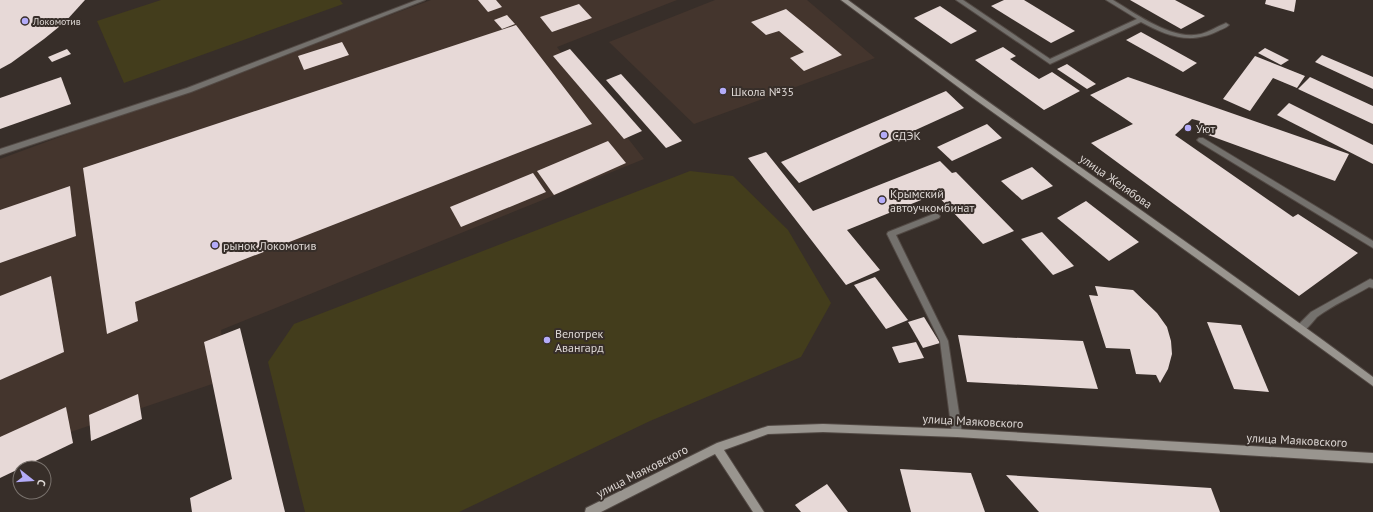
<svg xmlns="http://www.w3.org/2000/svg" width="1373" height="512" font-family="'PT Sans',sans-serif">
<rect width="100%" height="100%" fill="#372e29"/>
<g fill="#44352d">
<polygon points="431,0 677,0 557,47 644,159 221,330 227,379 0,456 0,159"/>
<polygon points="715,0 807,0 875,58 694,124 609,42"/>
</g>
<g fill="#433d1c">
<polygon points="161,0 340,0 343,4 124,83 97,21"/>
<polygon points="690,171 733,176 788,230 831,303 801,357 650,421 459,512 305,512 268,362 294,324"/>
</g>
<g fill="#e7d9d7">
<polygon points="0,0 85,0 65,22 44,39 11,63 0,69"/>
<polygon points="478,0 496,0 502,7 488,12"/>
<polygon points="1004,0 1024,0 1075,31 1051,43 991,6"/>
<polygon points="1130,0 1175,0 1205,16 1181,29"/>
<polygon points="1266,0 1296,0 1294,12 1265,4"/>
<polygon points="579,4 592,18 552,32 540,17"/>
<polygon points="940,6 977,31 951,44 914,18"/>
<polygon points="786,9 842,55 804,71 790,58 804,52 779,31 766,35 751,22"/>
<polygon points="507,15 515,24 502,29 494,20"/>
<polygon points="516,25 592,124 135,302 138,321 107,334 83,168"/>
<polygon points="1141,32 1197,63 1183,72 1126,40"/>
<polygon points="342,42 349,55 304,70 298,56"/>
<polygon points="1003,47 1016,56 1010,59 1039,79 1052,72 1080,91 1044,110 975,60"/>
<polygon points="1265,48 1289,60 1281,65 1258,53"/>
<polygon points="67,49 71,54 52,62 48,57"/>
<polygon points="570,49 642,131 624,139 553,56"/>
<polygon points="1322,55 1373,77 1373,89 1315,62"/>
<polygon points="1255,56 1305,76 1297,88 1273,78 1250,111 1223,99"/>
<polygon points="1067,64 1096,84 1087,89 1057,69"/>
<polygon points="621,74 682,141 666,148 606,80"/>
<polygon points="61,77 71,104 0,129 0,98"/>
<polygon points="1128,77 1349,154 1335,181 1197,131 1200,121 1192,119 1175,135 1293,217 1298,214 1358,253 1299,296 1091,143 1133,124 1090,95"/>
<polygon points="1310,77 1373,106 1373,124 1298,89"/>
<polygon points="946,91 964,108 799,183 781,162"/>
<polygon points="1289,103 1373,145 1373,164 1277,115"/>
<polygon points="987,124 1002,138 952,161 937,147"/>
<polygon points="608,141 626,163 554,195 537,171"/>
<polygon points="766,152 813,211 940,161 952,173 956,172 1014,231 983,244 936,194 847,230 880,270 846,285 748,158"/>
<polygon points="1032,167 1053,186 1022,200 1001,181"/>
<polygon points="533,173 546,192 461,227 450,207"/>
<polygon points="70,186 76,236 0,263 0,210"/>
<polygon points="1086,201 1139,242 1109,261 1057,218"/>
<polygon points="1042,232 1074,266 1053,275 1021,239"/>
<polygon points="51,276 64,352 0,380 0,296"/>
<polygon points="875,277 908,320 886,329 854,285"/>
<polygon points="1095,286 1133,290 1157,313 1167,327 1171,341 1172,354 1168,369 1160,383 1156,375 1136,374 1130,349 1106,348 1089,295 1098,296"/>
<polygon points="924,317 940,343 923,348 908,322"/>
<polygon points="1207,322 1241,325 1269,392 1234,389"/>
<polygon points="240,328 285,512 192,512 190,498 232,479 204,342"/>
<polygon points="958,335 1083,341 1098,389 967,382"/>
<polygon points="916,342 924,358 899,363 892,347"/>
<polygon points="138,394 142,419 91,441 89,415"/>
<polygon points="66,407 73,443 0,478 0,437"/>
<polygon points="900,469 971,473 985,512 911,512"/>
<polygon points="1006,475 1211,488 1220,512 1039,512"/>
<polygon points="827,484 848,512 801,512 795,505"/>
</g>
<g fill="none" stroke-linecap="round" stroke-linejoin="round">
<g stroke="#524944" stroke-width="2">
<g id="service">
<polygon points="417,0 425,0 191,92 0,155 0,149 187,88"/>
<path d="M956,0H963L1050,59L1137,19L1106,0H1113C1136,14 1173,41 1201,34C1209,32 1216,27 1224,24L1226,23L1229,25C1226,28 1222,29 1218,31C1190,45 1167,36 1141,22L1050,64Z"/>
<polygon points="1199,138 1203,138 1373,241 1373,248 1199,142 1197,140"/>
<polygon points="936,213 940,216 939,218 896,235 948,341 962,433 960,436 957,437 954,436 952,433 940,341 887,234 888,232"/>
<path d="M1370,279L1373,280V288L1369,287C1352,297 1333,305 1317,317C1312,322 1306,333 1298,331L1297,328L1298,325L1311,312Z"/>
</g>
</g>
<g stroke="#524944" stroke-width="2">
<g id="secondary">
<path d="M841,0H848C1021,128 1200,249 1373,377V386L1238,288L973,98Z"/>
<polygon points="823,424 957,429 1373,453 1373,463 957,437 823,432 768,434 724,450 764,512 753,512 715,454 601,512 585,512 586,508 717,443 768,426"/>
</g>
</g>
<use href="#service" fill="#74716d" fill-rule="evenodd"/>
<use href="#secondary" fill="#99958f" fill-rule="evenodd"/>
</g>
<g fill="#b4acf9" stroke="#372e29" stroke-width="1.5">
<circle cx="25" cy="21" r="4"/>
<circle cx="723" cy="91" r="4"/>
<circle cx="1188" cy="128" r="4"/>
<circle cx="884" cy="135" r="4"/>
<circle cx="882" cy="200" r="4"/>
<circle cx="215" cy="245" r="4"/>
<circle cx="547" cy="340" r="4"/>
</g>
<g text-anchor="middle" dominant-baseline="central" stroke-width="4" stroke-linejoin="round" paint-order="stroke">
<g font-size="10" fill="#ddd7d4" stroke="#372e29" text-anchor="start">
<text x="33" y="21">Локомотив</text>
</g>
<g font-size="12" fill="#ddd7d4" stroke="#372e29" text-anchor="start">
<text x="731" y="91">Школа №35</text>
<text x="1196" y="128">Уют</text>
<text x="892" y="135">СДЭК</text>
<text x="890" y="193">Крымский<tspan x="890" dy="14">автоучкомбинат</tspan></text>
<text x="223" y="245">рынок Локомотив</text>
<text x="555" y="333">Велотрек<tspan x="555" dy="14">Авангард</tspan></text>
</g>
<g font-size="12" fill="#ddd7d4" stroke="#372e29">
<text transform="translate(1116 181) rotate(35)">улица Желябова</text>
<text transform="translate(973 421) rotate(3)">улица Маяковского</text>
<text transform="translate(1297 440) rotate(3)">улица Маяковского</text>
<text transform="translate(642 471) rotate(-27)">улица Маяковского</text>
</g>
</g>
<g transform="translate(32 480) rotate(107)"><circle r="19" fill="#372e29" stroke="#79726d"/>
<path d="M0-3L7 15L0 10L-7 15Z" fill="#b4acf9"/>
<text y="-6" font-size="11" font-weight="bold" text-anchor="middle" fill="#ddd7d4">С</text>
</g>
</svg>
